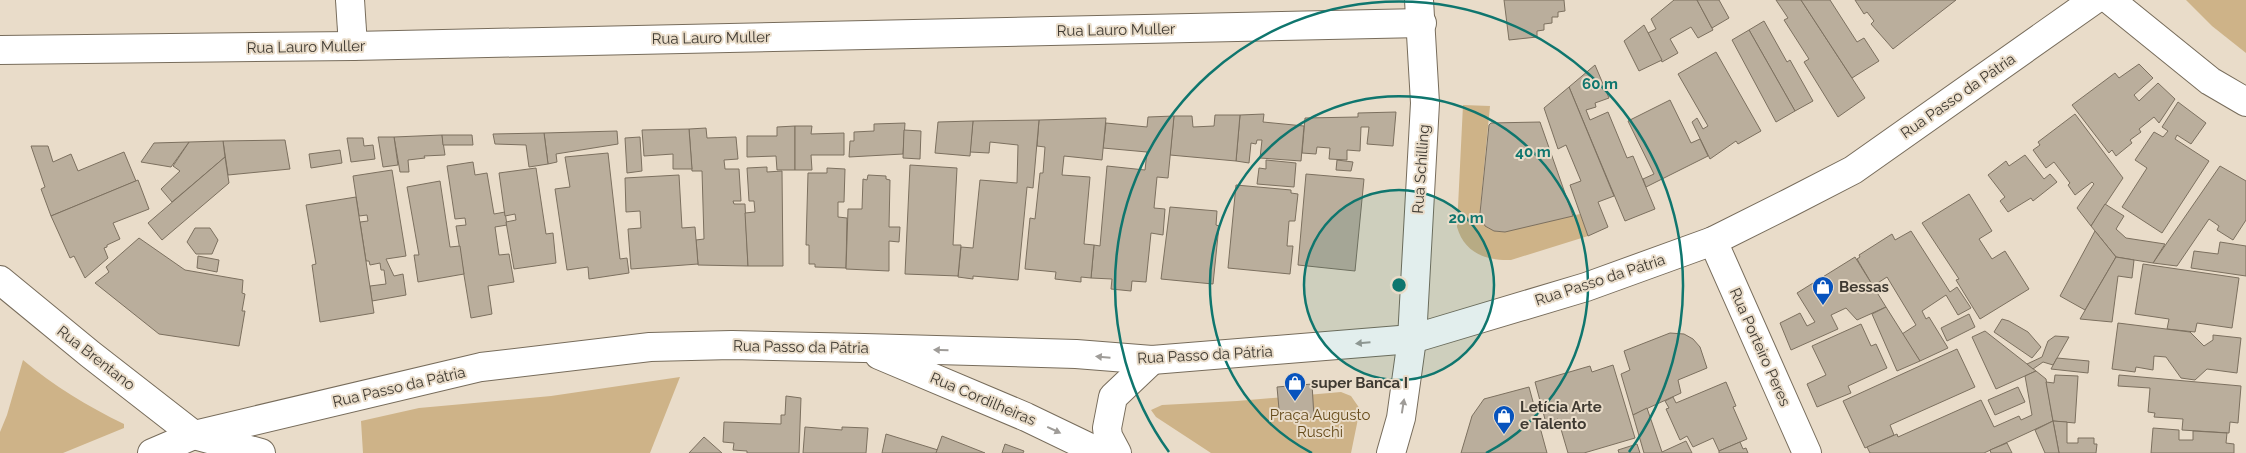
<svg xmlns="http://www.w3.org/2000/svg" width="2246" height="453" font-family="Raleway,sans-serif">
<rect width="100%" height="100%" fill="#e9dcc9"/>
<g fill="#ceb388">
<polygon points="2186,0 2246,0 2246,53 2212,26"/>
<path d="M1463,105L1490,106L1480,210C1481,224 1488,231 1501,232L1580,214L1588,236L1511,260C1485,261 1464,252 1457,227Z"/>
<path d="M23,360C54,386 87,406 124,424V428L63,453H0V432L7,415Z"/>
<polygon points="680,377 650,453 363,453 361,421 419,408 551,396"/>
<polygon points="1341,392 1351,396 1360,409 1351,453 1211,453 1156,417 1151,410 1162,405 1237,401"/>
</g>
<g fill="#baae9c" stroke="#7c705f">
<polygon points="1504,0 1564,0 1565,11 1558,12 1558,17 1552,17 1552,23 1544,24 1544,30 1537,31 1537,37 1509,40"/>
<polygon points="1674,0 1697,0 1713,30 1698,38 1691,27 1670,39 1678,53 1662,62 1648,33 1656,29 1651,19"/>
<polygon points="1697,0 1719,0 1729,18 1712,28"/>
<polygon points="1776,0 1801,0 1865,98 1838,117 1804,62 1809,59 1784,20 1788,18"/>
<polygon points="1801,0 1830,0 1857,42 1864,38 1879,61 1852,78"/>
<polygon points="1855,0 1956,0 1893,49 1871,24 1874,21 1867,12 1864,14"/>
<polygon points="1764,21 1787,62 1790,60 1813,101 1795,111 1749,30"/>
<polygon points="1644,25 1662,60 1639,71 1624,41"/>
<polygon points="1749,30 1795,111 1776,122 1732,40"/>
<polygon points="1716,52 1761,131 1738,144 1736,141 1710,159 1692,122 1697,118 1703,129 1708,126 1678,74"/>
<polygon points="2139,64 2153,78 2134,95 2139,101 2158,83 2175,99 2159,123 2154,117 2139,129 2141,132 2130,140 2132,143 2116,156 2112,150 2109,153 2072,105 2115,73 2119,78"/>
<polygon points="1595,65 1609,98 1595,103 1596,107 1586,110 1590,120 1608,112 1627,158 1633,156 1655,209 1625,221 1569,87"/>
<polygon points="1569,87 1614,196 1598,202 1608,227 1588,236 1570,185 1581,181 1566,145 1558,149 1544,108"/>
<polygon points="1670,100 1691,143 1700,139 1708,156 1646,187 1643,179 1654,174 1628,121"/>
<polygon points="2178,102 2206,123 2191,144 2177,135 2175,139 2209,161 2162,233 2122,207 2147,168 2135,160 2154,132 2163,137 2168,131 2162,127"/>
<polygon points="1396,112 1393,146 1367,144 1369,127 1361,127 1360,151 1347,150 1347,160 1329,159 1330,148 1317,147 1316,154 1302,153 1305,118 1358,117 1358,113"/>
<polygon points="1264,114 1263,122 1304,126 1301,161 1260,158 1262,140 1257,140 1256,144 1251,143 1249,163 1236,161 1240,115"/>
<polygon points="2075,114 2123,178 2091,226 2077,208 2094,184 2092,182 2075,195 2068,185 2070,183 2054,162 2046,168 2033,150 2040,145 2038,142"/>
<polygon points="1215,115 1240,115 1236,161 1170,155 1174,116 1192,116 1193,127 1214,126"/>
<polygon points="1174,116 1168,178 1157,177 1154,208 1165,209 1163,235 1151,233 1146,282 1132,281 1131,291 1111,289 1112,279 1091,278 1094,245 1100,246 1107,166 1145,170 1147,152 1103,148 1106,123 1147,127 1148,117"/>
<polygon points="1106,118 1102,160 1064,156 1062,175 1090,177 1084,244 1094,245 1091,278 1081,277 1081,282 1055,279 1056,272 1025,269 1030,218 1035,219 1040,173 1043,173 1045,147 1037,146 1039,120"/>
<polygon points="1039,120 1033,188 1027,187 1018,280 973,276 973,279 958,277 961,247 973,248 980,180 1017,183 1018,145 990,142 989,153 970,152 973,121"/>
<polygon points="973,121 970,156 935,153 938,122"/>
<polygon points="1540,122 1573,216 1505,232 1494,231 1485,226 1480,213 1489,125 1491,123"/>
<polygon points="905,123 903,154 849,157 850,141 854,141 854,132 874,131 874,124"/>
<polygon points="795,126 795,170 777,170 776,156 747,157 747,136 777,136 777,127"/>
<polygon points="795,126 812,126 811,134 844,133 844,155 811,155 812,170 795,170"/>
<polygon points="706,128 707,138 736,137 738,159 724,160 725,169 739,169 741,201 733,201 734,204 745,204 748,266 698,265 696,240 704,239 702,171 692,171 689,129"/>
<polygon points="689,129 692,169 673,169 673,154 644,156 642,130"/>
<polygon points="904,130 921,131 920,159 903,158"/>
<polygon points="617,131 618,144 556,154 557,162 548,164 544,133"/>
<polygon points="544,133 548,164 529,167 526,145 495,144 493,134"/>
<polygon points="442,135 445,155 424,156 425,158 408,160 409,172 400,172 394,137"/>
<polygon points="442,135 472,135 473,145 443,145"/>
<polygon points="378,137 394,137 398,165 383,167"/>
<polygon points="640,137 642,171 627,173 625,138"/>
<polygon points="347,138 363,138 364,146 373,145 375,159 351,162"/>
<polygon points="285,140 290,169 228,175 223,141"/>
<polygon points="223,141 225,157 172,202 161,189 180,171 173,166 189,142"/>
<polygon points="189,142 171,167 141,162 154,143"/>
<polygon points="31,146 48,146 53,162 71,154 78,171 124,152 136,181 51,216 41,189 45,187"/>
<polygon points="340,150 342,163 311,168 309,154"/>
<polygon points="608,153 620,259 627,258 629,273 589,279 588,267 567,270 555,189 570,187 565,157"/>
<polygon points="2025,155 2044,179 2050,174 2057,182 2033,201 2031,198 2008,212 2000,201 2005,197 1988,175 2006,161 2009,166"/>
<polygon points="225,157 229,183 162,240 148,223"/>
<polygon points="1266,160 1296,163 1294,187 1257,184 1259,168 1266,169"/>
<polygon points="1337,160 1353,162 1351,171 1336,170"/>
<polygon points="473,162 475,175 487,173 494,214 505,212 507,225 495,227 499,255 509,254 514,282 488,286 492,314 471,318 456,226 466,225 465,218 455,219 447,166"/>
<polygon points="910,165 957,168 953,245 961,245 958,276 905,274"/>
<polygon points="2220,166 2246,181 2246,220 2233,240 2217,230 2219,226 2209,219 2177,266 2153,263"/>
<polygon points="767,167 767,172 782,171 783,266 748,266 745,213 755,212 754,201 749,201 747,168"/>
<polygon points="536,168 546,234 553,233 556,263 514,269 506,222 516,220 515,214 505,216 499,173"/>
<polygon points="827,168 845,169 844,202 838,202 838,217 847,218 846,268 815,267 815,264 809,264 809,245 806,245 808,173 827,173"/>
<polygon points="392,170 406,256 386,259 394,276 403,274 406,295 372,301 370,286 386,284 384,270 381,270 380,263 370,265 369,261 366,261 360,222 368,221 367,215 359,216 353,176"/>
<polygon points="1306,174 1364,179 1355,271 1298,265"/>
<polygon points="679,175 682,228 695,227 698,264 631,269 628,229 641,228 640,211 626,212 625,178"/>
<polygon points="868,175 886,176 886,179 890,180 889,227 900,227 899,242 889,241 889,271 846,269 848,209 862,209 863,179 867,180"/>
<polygon points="138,180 149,209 113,223 120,239 107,245 107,247 104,248 108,258 85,278 74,256 70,258 51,216"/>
<polygon points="440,181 450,247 460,246 464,274 418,282 414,255 419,255 407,187"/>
<polygon points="1236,185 1291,190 1291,193 1298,194 1295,221 1289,221 1287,246 1293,246 1290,274 1228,268"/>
<polygon points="1969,194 1992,231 1979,239 1992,259 2005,251 2029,289 1980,319 1956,280 1959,279 1922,223"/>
<polygon points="356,197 374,313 320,322 312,265 316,264 306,205"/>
<polygon points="2105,204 2124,216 2116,229 2126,238 2165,244 2153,263 2116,257 2091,226"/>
<polygon points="1170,207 1217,211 1216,225 1219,226 1213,284 1161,279"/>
<polygon points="195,228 210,228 218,240 212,254 196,254 187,242"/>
<polygon points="1911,231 1950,292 1957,287 1971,308 1958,315 1946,295 1922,311 1926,319 1929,317 1948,348 1920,361 1902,334 1916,325 1887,277 1873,286 1857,259 1860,257 1859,255 1892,234 1895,240"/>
<polygon points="2095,231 2116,257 2085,310 2060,296"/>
<polygon points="139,238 185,270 243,280 242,293 245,294 242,311 245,311 239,346 159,334 95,283 109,272 106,267"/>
<polygon points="2220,242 2246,246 2246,276 2191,268 2194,251 2218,254"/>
<polygon points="198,256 219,260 217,272 197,268"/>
<polygon points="1855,257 1886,307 1857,320 1846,308 1831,315 1838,329 1791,350 1780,323 1800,313 1807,326 1815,322 1797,293"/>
<polygon points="2116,257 2134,260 2132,278 2118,276 2112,322 2080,319"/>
<polygon points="2143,264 2239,278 2232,328 2197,323 2195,332 2167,329 2169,319 2135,314"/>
<polygon points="1886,307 1920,361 1897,371 1872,314"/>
<polygon points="1969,314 1975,327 1947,341 1941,328"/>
<polygon points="2002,319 2009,321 2028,332 2041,347 2032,358 1994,332"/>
<polygon points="2118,323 2190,332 2204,346 2213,340 2213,335 2241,338 2237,373 2207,369 2195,380 2181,378 2166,357 2154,356 2153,370 2136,367 2135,372 2112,369"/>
<polygon points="1861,324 1871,346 1876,344 1887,368 1848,386 1851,393 1817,407 1807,384 1826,375 1812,346"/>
<polygon points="1985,331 2027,364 2036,371 1996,389 1972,337"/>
<polygon points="1670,333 1684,334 1693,339 1700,347 1707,368 1678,380 1681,393 1633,415 1621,374 1630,370 1624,351"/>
<polygon points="2055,336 2069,337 2053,365 2043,362 2033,369 2027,364 2042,357 2048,341"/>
<polygon points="1957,349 1975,387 1890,425 1894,435 1865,448 1843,401"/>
<polygon points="2057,358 2089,361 2088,373 2051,369"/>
<polygon points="1613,365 1635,438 1584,453 1568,453 1558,419 1546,423 1535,382 1590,366 1592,372"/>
<polygon points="2036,371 2046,379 2053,421 1984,453 1870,453 1867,447 1897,434 1898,437 1981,400 1994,427 2019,416 2021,420 2032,415 2025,376"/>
<polygon points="2055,375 2078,376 2075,423 2053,421 2046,382 2054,383"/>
<polygon points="2119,375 2241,386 2238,423 2230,422 2229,433 2182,430 2183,419 2154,417 2155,413 2148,412 2150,388 2118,386"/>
<polygon points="1726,382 1736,406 1733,407 1747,439 1719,451 1713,438 1693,447 1687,436 1680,440 1666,409 1669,408 1665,401 1673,397 1676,403"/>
<polygon points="1312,384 1314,417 1280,420 1277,387"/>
<polygon points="1529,387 1547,453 1461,453 1472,416 1484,399"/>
<polygon points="2018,387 2025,402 1995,415 1988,400"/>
<polygon points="786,396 801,398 799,453 747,453 747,451 733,450 734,443 723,442 724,422 781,424 781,415 785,415"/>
<polygon points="1647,408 1662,452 1686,441 1692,453 1644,453 1633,415"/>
<polygon points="2053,421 2067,422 2067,443 2078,443 2078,438 2094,438 2094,444 2097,444 2096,453 2059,453"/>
<polygon points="2053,421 2059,453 2045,453 2035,430"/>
<polygon points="805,427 842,430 842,427 868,428 866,453 803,453"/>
<polygon points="2153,428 2179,430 2179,440 2193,440 2193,431 2227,433 2226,443 2234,444 2234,453 2151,453"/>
<polygon points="886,434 938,450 936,453 882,453"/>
<polygon points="942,436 985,453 936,453"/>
<polygon points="704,437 722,453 689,453"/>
<polygon points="1740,442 1743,449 1746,448 1748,453 1719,453 1719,451"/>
<polygon points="2007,443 2012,453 1991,453 1990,450"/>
<polygon points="1005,444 1024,451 1023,453 1002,453"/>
<polygon points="1637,444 1640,453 1619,453 1618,450"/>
</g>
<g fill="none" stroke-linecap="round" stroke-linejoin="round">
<g stroke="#776c5b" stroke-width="30">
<g id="minor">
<polyline points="350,0 353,46"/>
<polyline points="2110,0 2210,81 2246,102"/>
<polyline points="0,50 353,46 1422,23"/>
<polyline points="1713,241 1807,453"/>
<polyline points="0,280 90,354 194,435 261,453"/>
<polyline points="879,355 1026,417 1101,453"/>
<polyline points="152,453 194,435 481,367 650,347 732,345 864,348 1076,354 1152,360 1412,339 1586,287 1713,241 1789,203 1853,170 2094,0"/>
<polyline points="1117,453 1108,436 1107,428 1113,397 1152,360"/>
<polyline points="1391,453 1401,418 1412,339 1425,103 1419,0"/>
</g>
</g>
<use href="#minor" stroke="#fff" stroke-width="28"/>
</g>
<defs><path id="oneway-solid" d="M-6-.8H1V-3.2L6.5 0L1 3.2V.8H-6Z" transform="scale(1.25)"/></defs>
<g fill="#9f9c98">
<use href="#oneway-solid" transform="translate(1363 343) rotate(175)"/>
<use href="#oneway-solid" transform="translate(941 350) rotate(-178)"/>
<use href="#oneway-solid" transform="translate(1103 357) rotate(-175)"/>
<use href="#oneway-solid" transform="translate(1403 406) rotate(-81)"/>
<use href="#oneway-solid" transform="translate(1054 430) rotate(25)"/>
</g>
<circle cx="1399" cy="285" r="95" fill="#0f766e" fill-opacity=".12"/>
<g fill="none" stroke="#0f766e" stroke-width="2.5">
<circle cx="1399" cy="285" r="95"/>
<path d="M1312 453A189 189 0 1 1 1486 453"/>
<path d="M1169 452A284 284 0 1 1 1629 452"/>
</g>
<defs>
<g id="shop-pin" transform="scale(1.125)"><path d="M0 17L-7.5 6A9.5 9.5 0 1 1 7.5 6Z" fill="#0753bd" stroke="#e9dcc9"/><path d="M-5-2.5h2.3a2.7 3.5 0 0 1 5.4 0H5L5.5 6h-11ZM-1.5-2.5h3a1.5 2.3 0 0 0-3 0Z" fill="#fff"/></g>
</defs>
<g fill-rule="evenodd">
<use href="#shop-pin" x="1823" y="287"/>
<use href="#shop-pin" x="1295" y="383"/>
<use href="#shop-pin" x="1504" y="416"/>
</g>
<g text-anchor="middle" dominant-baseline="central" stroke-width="4" stroke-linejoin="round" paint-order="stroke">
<g font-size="15" fill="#3f3a32" stroke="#e9dcc9">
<text transform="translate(1116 30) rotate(-1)">Rua Lauro Muller</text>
<text transform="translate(711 38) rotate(-1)">Rua Lauro Muller</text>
<text transform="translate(306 47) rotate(-1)">Rua Lauro Muller</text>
<text transform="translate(1958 96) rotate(-35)">Rua Passo da Pátria</text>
<text transform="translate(1421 169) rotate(-86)">Rua Schilling</text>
<text transform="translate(1600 280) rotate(-18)">Rua Passo da Pátria</text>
<text transform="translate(801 347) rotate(1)">Rua Passo da Pátria</text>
<text transform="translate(1760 347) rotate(66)">Rua Porteiro Peres</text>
<text transform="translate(1205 355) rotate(-3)">Rua Passo da Pátria</text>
<text transform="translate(96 358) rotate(38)">Rua Brentano</text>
<text transform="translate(399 387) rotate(-13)">Rua Passo da Pátria</text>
<text transform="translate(983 399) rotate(23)">Rua Cordilheiras</text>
</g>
<g font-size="15" font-weight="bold" fill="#3f3a32" stroke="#e9dcc9" text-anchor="start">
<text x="1839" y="287">Bessas</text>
<text x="1311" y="383">super Banca I</text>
<text x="1520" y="407">Letícia Arte<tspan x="1520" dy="17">e Talento</tspan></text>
</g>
<g font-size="15" fill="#674c1b" stroke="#e9dcc9">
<text x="1320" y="415">Praça Augusto<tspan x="1320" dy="17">Ruschi</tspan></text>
</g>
</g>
<circle cx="1399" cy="285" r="8" fill="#0f766e" stroke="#e9dcc9" stroke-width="2.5"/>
<g font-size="15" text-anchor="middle" font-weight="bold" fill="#0f766e" stroke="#e9dcc9" stroke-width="4" stroke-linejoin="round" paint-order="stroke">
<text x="1600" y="89">60 m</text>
<text x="1533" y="157">40 m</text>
<text x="1466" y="223">20 m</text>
</g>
</svg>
